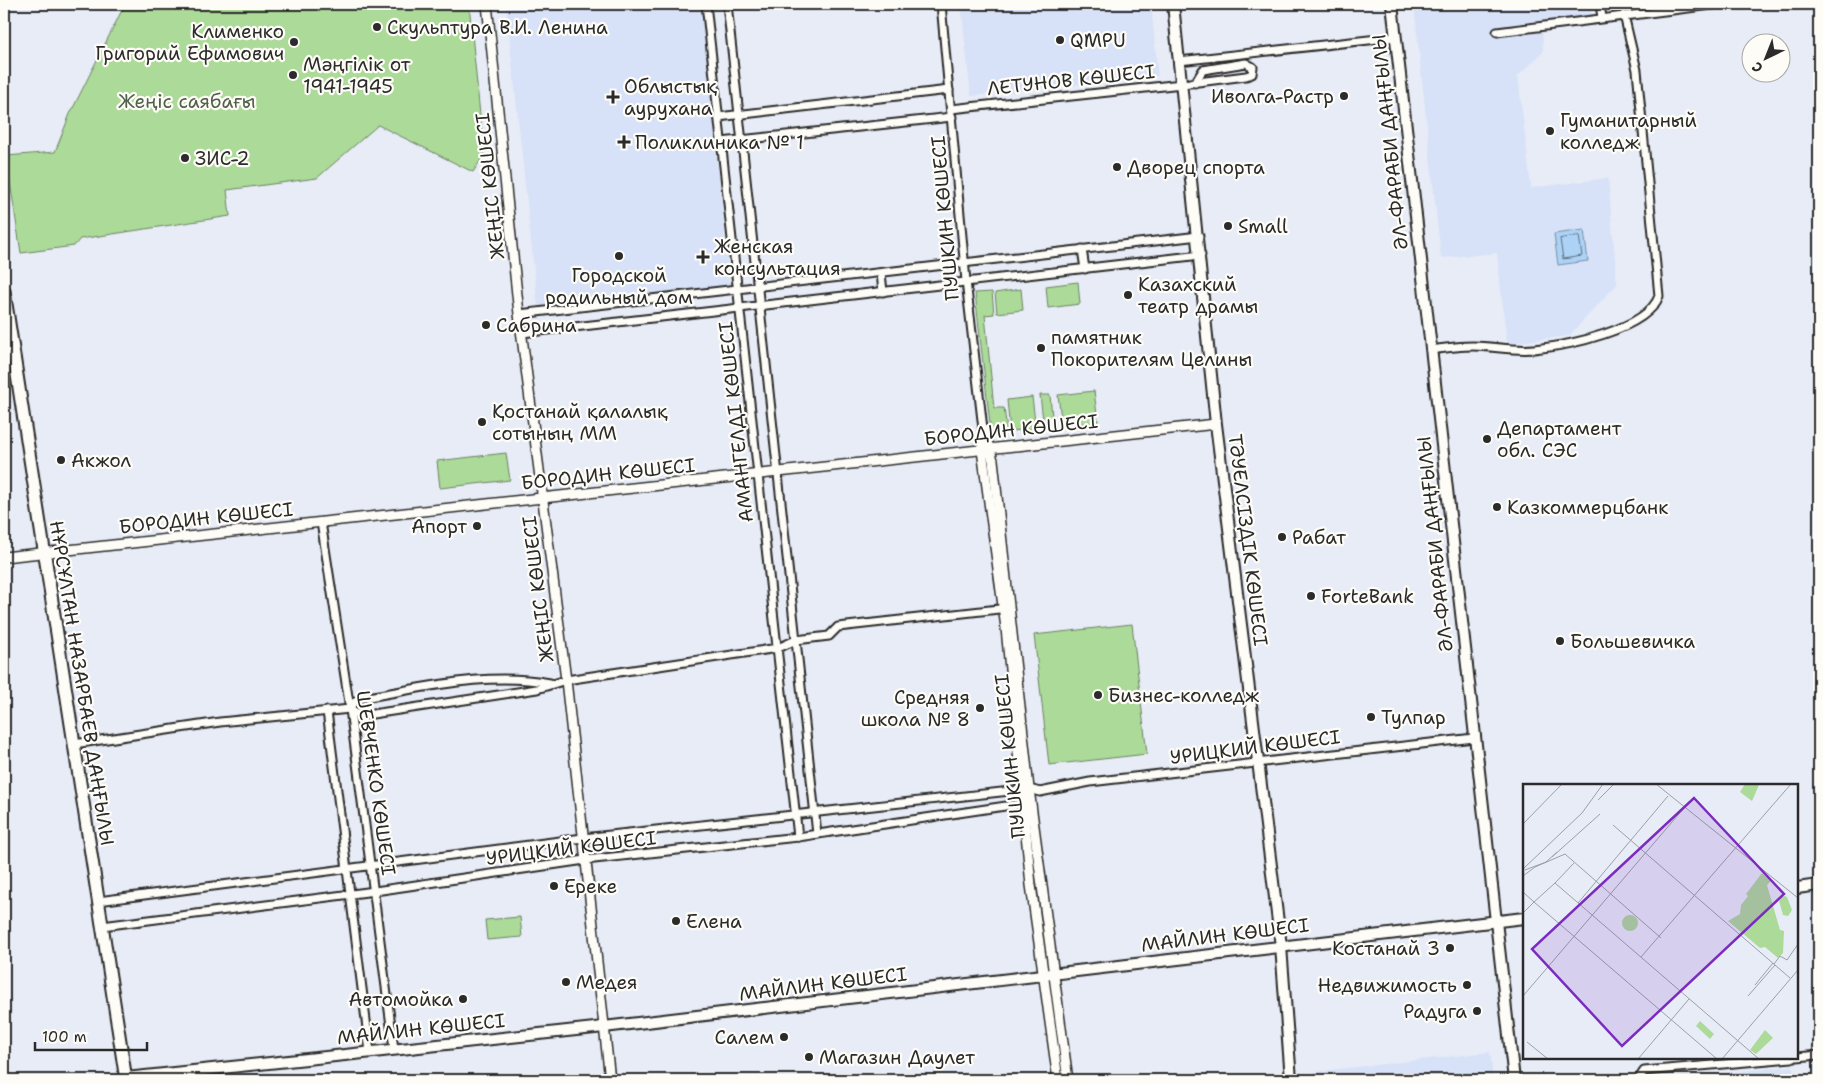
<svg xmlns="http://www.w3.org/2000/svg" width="1823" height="1084" font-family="'Shantell Sans',sans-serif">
<rect width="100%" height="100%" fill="#e7ecf7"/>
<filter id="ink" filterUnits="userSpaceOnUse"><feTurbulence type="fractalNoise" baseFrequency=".02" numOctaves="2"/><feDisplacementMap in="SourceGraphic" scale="10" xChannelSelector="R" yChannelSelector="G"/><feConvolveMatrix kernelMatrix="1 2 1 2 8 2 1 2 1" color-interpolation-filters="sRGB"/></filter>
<g filter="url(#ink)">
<g fill="#d7e1f7">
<polygon points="506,4 701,4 730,287 538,307"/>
<polygon points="961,4 1151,4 1158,76 971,96"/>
<polygon points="1414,4 1590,4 1591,16 1542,23 1543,52 1518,76 1531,188 1608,178 1617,284 1569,336 1507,343 1497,253 1441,258"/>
<polygon points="1490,1052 1493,1080 1315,1080 1314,1072"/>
<polygon points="1793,1066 1794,1080 1657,1080"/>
</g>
<g fill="#acda99" stroke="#6c8262">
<polygon points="125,4 469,4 484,155 473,172 378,125 317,178 227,190 230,216 80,239 74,246 21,253 6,156 55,152 70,114"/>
<polygon points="1078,282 1080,304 1048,308 1046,286"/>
<polygon points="1021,289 1023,310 997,313 995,293"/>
<polygon points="992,292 994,314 985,315 994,408 1004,408 1007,431 991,433 975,293"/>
<polygon points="1094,391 1098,422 1062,426 1058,395"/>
<polygon points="1040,395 1050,395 1053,427 1044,428"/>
<polygon points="1032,397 1036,429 1010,431 1007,400"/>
<polygon points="506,453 510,480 440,488 437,461"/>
<polygon points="1132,624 1147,754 1049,765 1034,635"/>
<polygon points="520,917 522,937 487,940 485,920"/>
</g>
<polygon fill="#acd3f6" stroke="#7890a5" points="1584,230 1588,261 1558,265 1554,234"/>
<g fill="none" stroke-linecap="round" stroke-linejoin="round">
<polygon stroke="#5f6e7c" stroke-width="1" points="1579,236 1582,256 1563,259 1560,239"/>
<g stroke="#2b2b2b" stroke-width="11">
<g id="minor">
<polyline points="706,4 798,837"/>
<polyline points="727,4 817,834"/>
<polyline points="941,4 966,281 983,429"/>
<polyline points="1600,4 1602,18"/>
<polyline points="1497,32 1720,4"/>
<polyline points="1179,61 1396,37"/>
<polyline points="951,109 1182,84 1246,76 1252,74 1253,67 1246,63 1203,70 1195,83"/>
<polyline points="718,117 949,90"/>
<polyline points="721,142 952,117"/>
<polyline points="1082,249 1085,269"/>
<polyline points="881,273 883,292"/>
<polyline points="519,314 1199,236"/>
<polyline points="522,333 1201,255"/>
<path d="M1431,350C1445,348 1459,346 1473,346C1493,346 1513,351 1534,349C1566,346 1647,330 1659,296L1637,70L1624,15"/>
<polyline points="321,522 350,709 394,1049"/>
<polyline points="350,709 357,714 366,715 537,689 566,680 778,648 796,640 829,636 838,627 1008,608"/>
<path d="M350,709L353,703L362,698C424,688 487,671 550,683"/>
<polyline points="327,711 370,1052"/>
<polyline points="74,744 220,722 350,709"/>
<polyline points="98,901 583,838 1029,789 1040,792 1090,782 1474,738"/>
<polyline points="102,926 375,891 585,860 798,837 1026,803"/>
<polyline points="1797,1057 1819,1055"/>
<polyline points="1638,1080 1644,1071 1792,1058"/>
</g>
</g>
<g stroke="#2b2b2b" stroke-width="12">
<g id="tertiary">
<polyline points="487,4 519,314 566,680 610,1080"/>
<polyline points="983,429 993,460 1029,789 1068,1080"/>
<polyline points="983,430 982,450 1006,628 1031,885 1058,1080"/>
<polyline points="4,557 1216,424"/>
</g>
</g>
<g stroke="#2b2b2b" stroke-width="14">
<g id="secondary">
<polyline points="1173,4 1216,424 1281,946 1291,1080"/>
<polyline points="1392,4 1514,1080"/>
<polyline points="1797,888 1819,885"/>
<path d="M126,1078C285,1061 445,1045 604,1027C911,993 1217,952 1524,918"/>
</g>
</g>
<g stroke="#2b2b2b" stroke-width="15">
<polyline id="primary" points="4,291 126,1080"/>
</g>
<use href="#minor" stroke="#fdfcf7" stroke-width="7"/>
<use href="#tertiary" stroke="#fdfcf7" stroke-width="9"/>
<use href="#secondary" stroke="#fdfcf7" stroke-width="10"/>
<use href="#primary" stroke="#fdfcf7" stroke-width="11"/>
</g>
</g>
<g fill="#2b2b2b" stroke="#fdfcf7" stroke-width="2">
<circle cx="377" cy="27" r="5"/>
<circle cx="1060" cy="40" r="5"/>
<circle cx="294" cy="42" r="5"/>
<circle cx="293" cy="75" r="5"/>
<circle cx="1344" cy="96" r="5"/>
<path d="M610.5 89.5h5v5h5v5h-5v5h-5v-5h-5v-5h5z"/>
<circle cx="1550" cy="131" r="5"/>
<path d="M621.5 134.5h5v5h5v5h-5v5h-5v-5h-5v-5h5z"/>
<circle cx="185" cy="158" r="5"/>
<circle cx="1117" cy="167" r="5"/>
<circle cx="1228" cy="226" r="5"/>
<circle cx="619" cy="256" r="5"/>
<path d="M700.5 249.5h5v5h5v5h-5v5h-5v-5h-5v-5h5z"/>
<circle cx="1128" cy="295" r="5"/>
<circle cx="486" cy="325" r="5"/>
<circle cx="1041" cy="348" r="5"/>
<circle cx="482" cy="422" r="5"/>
<circle cx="1487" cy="439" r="5"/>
<circle cx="61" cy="460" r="5"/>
<circle cx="1497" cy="507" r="5"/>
<circle cx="477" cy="526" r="5"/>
<circle cx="1282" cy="537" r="5"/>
<circle cx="1311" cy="596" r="5"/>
<circle cx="1560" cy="641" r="5"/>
<circle cx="1098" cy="695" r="5"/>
<circle cx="980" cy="708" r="5"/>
<circle cx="1371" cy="717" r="5"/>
<circle cx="554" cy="886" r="5"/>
<circle cx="676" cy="921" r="5"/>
<circle cx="1450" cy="948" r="5"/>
<circle cx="566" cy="982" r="5"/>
<circle cx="1467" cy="985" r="5"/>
<circle cx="463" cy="999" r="5"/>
<circle cx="1477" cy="1011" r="5"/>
<circle cx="784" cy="1037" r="5"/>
<circle cx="809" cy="1057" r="5"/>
</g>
<g text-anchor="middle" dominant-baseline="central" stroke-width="4.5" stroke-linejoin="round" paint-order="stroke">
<g font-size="19" fill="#2b2b2b" stroke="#fdfcf7" text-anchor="start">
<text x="387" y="27">Скульптура В.И. Ленина</text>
<text x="284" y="31" text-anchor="end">Клименко<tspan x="284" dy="22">Григорий Ефимович</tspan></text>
<text x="1070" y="40">QMPU</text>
<text x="303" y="64">Мәңгілік от<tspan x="303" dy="22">1941-1945</tspan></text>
<text x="624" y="86">Облыстық<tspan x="624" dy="22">аурухана</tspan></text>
<text x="1334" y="96" text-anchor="end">Иволга-Растр</text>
<text x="1560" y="120">Гуманитарный<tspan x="1560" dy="22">колледж</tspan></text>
<text x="635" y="142">Поликлиника № 1</text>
<text x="195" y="158">ЗИС-2</text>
<text x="1127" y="167">Дворец спорта</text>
<text x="1238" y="226">Small</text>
<text x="714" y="246">Женская<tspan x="714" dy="22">консультация</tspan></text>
<text x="619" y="275" text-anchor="middle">Городской<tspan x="619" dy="22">родильный дом</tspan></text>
<text x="1138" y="284">Казахский<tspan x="1138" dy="22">театр драмы</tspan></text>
<text x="496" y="325">Сабрина</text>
<text x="1051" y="337">памятник<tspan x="1051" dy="22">Покорителям Целины</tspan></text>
<text x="492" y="411">Қостанай қалалық<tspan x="492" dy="22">сотының ММ</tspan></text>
<text x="1497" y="428">Департамент<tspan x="1497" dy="22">обл. СЭС</tspan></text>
<text x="71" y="460">Акжол</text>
<text x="1507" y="507">Казкоммерцбанк</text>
<text x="467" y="526" text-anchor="end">Апорт</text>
<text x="1292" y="537">Рабат</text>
<text x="1321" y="596">ForteBank</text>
<text x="1570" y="641">Большевичка</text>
<text x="1108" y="695">Бизнес-колледж</text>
<text x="970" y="697" text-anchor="end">Средняя<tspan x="970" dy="22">школа № 8</tspan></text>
<text x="1381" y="717">Тулпар</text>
<text x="564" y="886">Ереке</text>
<text x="686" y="921">Елена</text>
<text x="1440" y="948" text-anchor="end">Костанай 3</text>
<text x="576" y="982">Медея</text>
<text x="1457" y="985" text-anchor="end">Недвижимость</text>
<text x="453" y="999" text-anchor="end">Автомойка</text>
<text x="1467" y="1011" text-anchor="end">Радуга</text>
<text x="774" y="1037" text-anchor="end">Салем</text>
<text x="819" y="1057">Магазин Даулет</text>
</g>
<g font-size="19" fill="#2b2b2b" stroke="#fdfcf7">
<text transform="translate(1071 80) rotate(-6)">ЛЕТУНОВ КӨШЕСІ</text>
<text transform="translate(1390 142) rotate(-96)">ӘЛ-ФАРАБИ ДАҢҒЫЛЫ</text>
<text transform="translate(490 186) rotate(-96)">ЖЕҢІС КӨШЕСІ</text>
<text transform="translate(945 218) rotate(-95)">ПУШКИН КӨШЕСІ</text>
<text transform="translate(736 422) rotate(-96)">АМАНГЕЛДІ КӨШЕСІ</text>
<text transform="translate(1011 430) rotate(-6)">БОРОДИН КӨШЕСІ</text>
<text transform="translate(608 474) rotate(-6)">БОРОДИН КӨШЕСІ</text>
<text transform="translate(206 518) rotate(-6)">БОРОДИН КӨШЕСІ</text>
<text transform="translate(1248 540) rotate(83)">ТӘУЕЛСІЗДІК КӨШЕСІ</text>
<text transform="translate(1435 544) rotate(-96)">ӘЛ-ФАРАБИ ДАҢҒЫЛЫ</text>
<text transform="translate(538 589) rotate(-97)">ЖЕҢІС КӨШЕСІ</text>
<text transform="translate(82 683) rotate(81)">НҰРСҰЛТАН НАЗАРБАЕВ ДАҢҒЫЛЫ</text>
<text transform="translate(1255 747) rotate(-7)">УРИЦКИЙ КӨШЕСІ</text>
<text transform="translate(1010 756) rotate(-96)">ПУШКИН КӨШЕСІ</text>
<text transform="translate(376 783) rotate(82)">ШЕВЧЕНКО КӨШЕСІ</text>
<text transform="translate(571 848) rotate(-7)">УРИЦКИЙ КӨШЕСІ</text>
<text transform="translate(1225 935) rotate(-7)">МАЙЛИН КӨШЕСІ</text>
<text transform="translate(823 984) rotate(-7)">МАЙЛИН КӨШЕСІ</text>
<text transform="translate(421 1029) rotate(-6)">МАЙЛИН КӨШЕСІ</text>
</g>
<g font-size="19" fill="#52604c" stroke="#fdfcf7">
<text x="187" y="101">Жеңіс саябағы</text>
</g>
</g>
<g transform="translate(1523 784)">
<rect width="275" height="275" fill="#e7ecf7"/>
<path d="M222,0L236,1L229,17L217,8ZM239,89L248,97L244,101L257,146L261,147L260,169L255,174L242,163L237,164L205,137L217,130L218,121L225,112L223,110ZM259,111L264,113L269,126L265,132L260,131L256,117ZM99 139a8 8 0 1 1 16 0a8 8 0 1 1-16 0ZM177,237L191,250L187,255L173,242ZM242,246L250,254L233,270L227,266Z" fill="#acda99"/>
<path fill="none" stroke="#9c9fa5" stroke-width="1" d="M133,0L275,114M75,16L91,0M0,40L39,0M90,41L267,194M29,73L77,30M0,85L59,29L80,0M2,86L23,78L34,68M0,92L12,83L42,70L138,154M32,99L51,79M0,108L11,118L0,129M55,119L145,12M118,173L268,0M251,180L257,172L264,176L275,160M232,201L250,179M0,212L161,24M225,212L252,181M4,258L25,275M115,275L166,215M194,275L11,118L32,99L236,275M199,275L275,186"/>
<path fill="#7b2cbf" fill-opacity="0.15" stroke="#7b2cbf" stroke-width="2.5" d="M171,14L261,110L99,262L9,165Z"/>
<rect width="275" height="275" fill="none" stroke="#2b2b2b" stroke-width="2.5"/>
</g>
<rect width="1823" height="1084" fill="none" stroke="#fdfcf7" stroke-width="20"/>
<rect x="10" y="10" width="1803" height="1064" fill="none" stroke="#2b2b2b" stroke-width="2" filter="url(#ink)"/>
<g transform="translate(1766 58) rotate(223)"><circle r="24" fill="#fdfcf7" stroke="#a9a8a5"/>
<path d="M0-4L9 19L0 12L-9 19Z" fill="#2b2b2b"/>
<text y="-8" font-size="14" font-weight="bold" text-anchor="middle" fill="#2b2b2b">С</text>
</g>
<path d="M35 1042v8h112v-8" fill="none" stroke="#2b2b2b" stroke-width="2.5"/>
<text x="42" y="1042" font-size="15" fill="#2b2b2b" stroke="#fdfcf7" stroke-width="4" paint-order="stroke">100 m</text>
</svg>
